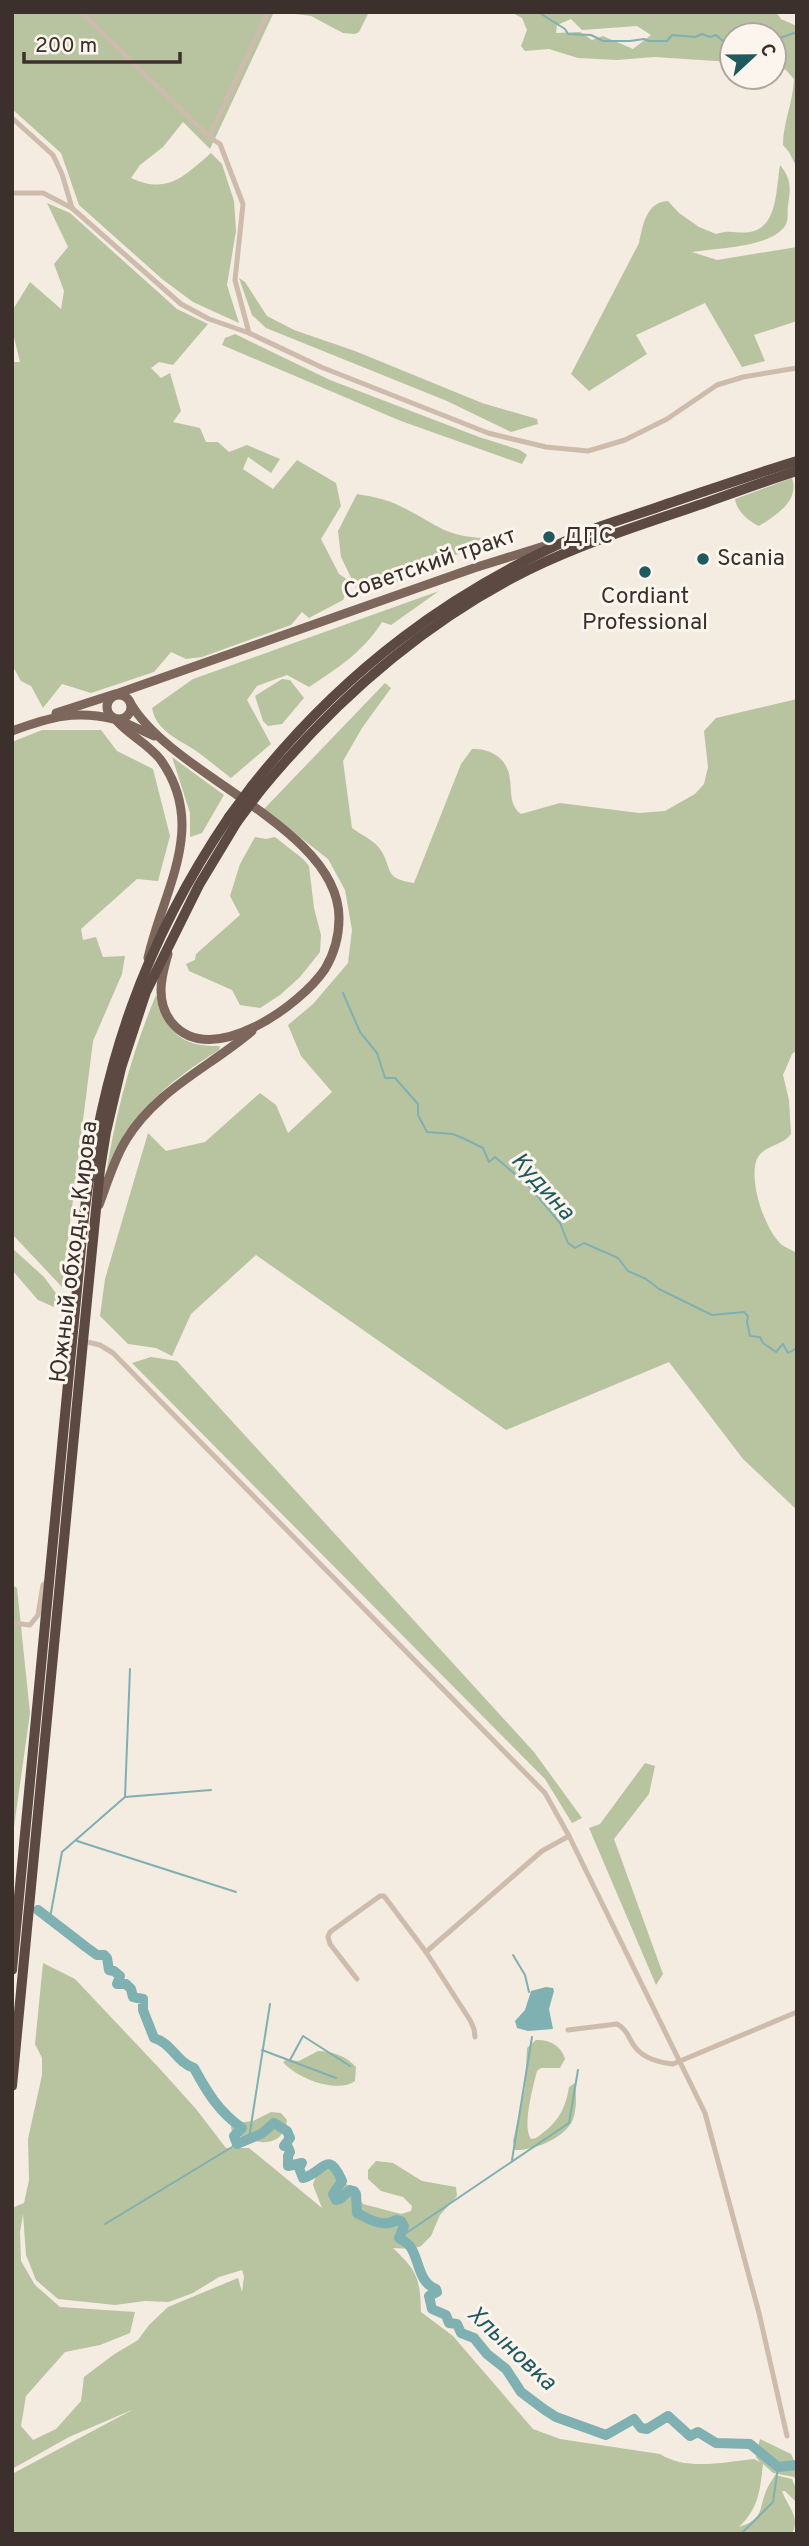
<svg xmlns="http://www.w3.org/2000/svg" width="809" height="2546" font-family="Overpass,sans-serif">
<rect width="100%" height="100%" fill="#f4ebe1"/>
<g fill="#b8c4a0" fill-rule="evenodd">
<path d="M12,12H274L210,149L183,122L163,147L140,165L131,178C168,195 184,176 211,153L222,164L234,201L236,231L227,285L239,323L193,302L162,279L79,205L61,153L12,109Z"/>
<polygon points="280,12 369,12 359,32 355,34 343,33 311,16"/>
<path d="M511,12H776L781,19L797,26V168L789,152L783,145C783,123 793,102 794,79L786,70L774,65V35H732V62L654,57L617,60L578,58L549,49L525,51L521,46L527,30L522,18ZM571,19L582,30L637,26L651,35L633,49L603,36L592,40L580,32L556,33L557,25Z"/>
<path d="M780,165C791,178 791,188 788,205C787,212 789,220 785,226C769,248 717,248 692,252L717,260L797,247V321L754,335L765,361L742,367L705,303L636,335L647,354L589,391L571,374L639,243C643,225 646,202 668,201L679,213L699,227L716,234C731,229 736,234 750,232C778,228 776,187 780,165Z"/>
<polygon points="47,203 70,213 177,309 208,324 173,365 159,362 151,368 161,378 170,373 181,411 173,422 200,428 206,442 218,442 229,452 247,445 280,459 271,473 248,457 243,469 273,489 297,460 336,483 341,506 321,539 339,574 351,582 343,600 309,618 302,612 291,625 202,657 186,659 171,652 154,672 91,693 62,684 43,708 31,686 21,681 12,665 12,362 20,362 12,329 12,311 30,282 61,309 64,291 54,264 68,247"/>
<polygon points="239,278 245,282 267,316 294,330 355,351 482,403 537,419 538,424 511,432 447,401 266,328 252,315"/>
<polygon points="235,334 330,380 479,437 520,450 527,455 522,464 401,421 222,345 225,338"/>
<path d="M792,478C800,501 775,516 759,526C749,522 736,510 735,499Z"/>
<path d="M357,494C375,497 390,500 406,509C437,525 447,537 484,538L470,552L443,557L415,575L393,584L358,592L341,557L338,531Z"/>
<path d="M439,591L391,625L382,622C363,652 338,668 309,687L287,675L257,686L247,700L271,744L231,778C220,770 210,761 199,753C181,740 156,732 152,708L193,679Z"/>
<polygon points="282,679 290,680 304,698 282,724 268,726 263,721 255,696"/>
<path d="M385,683L391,688L362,728L343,761L352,828C360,834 375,841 380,849C394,870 382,878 414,883L461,764L472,749C481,749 487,750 494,754C522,771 501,799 521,814L560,803L639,813L665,811L695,794L704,784L708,767L704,731L716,718L797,699V1050L792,1054L783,1075L789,1100L791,1134C783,1146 763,1145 757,1159C748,1180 765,1231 782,1245C786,1248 792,1250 797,1253V1510L743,1459L669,1362L506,1430L256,1255L191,1314L172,1356L156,1348L128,1344L100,1316L105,1279L148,1133L166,1151L205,1142L260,1093L276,1105L288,1133L332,1092L301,1056L288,1025L313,1004L348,963L352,930L345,890L328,859L264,809Z"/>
<polygon points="42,730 101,730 117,751 153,769 170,836 158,881 137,879 81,929 83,940 96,937 103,957 125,956 122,974 93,1041 62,1287 12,1234 12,742"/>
<polygon points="172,757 224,795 202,833 190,837 190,813"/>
<polygon points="255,837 266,839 275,837 303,859 309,866 314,908 321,935 320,952 300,977 280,995 260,1008 240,1005 232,990 189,971 186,964 195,960 196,954 240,915 230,896 240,864"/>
<path d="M156,995C165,1031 181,1047 220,1046L219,1050C165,1084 130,1113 106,1175C116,1111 131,1055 156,995Z"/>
<polygon points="12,1248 44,1277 61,1300 54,1307 38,1300 12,1270"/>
<polygon points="151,1357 177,1361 534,1752 582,1818 572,1823 545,1779 132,1363"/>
<polygon points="12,1585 17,1588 30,1713 12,1841"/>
<polygon points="645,1763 655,1766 649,1794 614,1839 663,1974 656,1985 589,1828 600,1824"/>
<path d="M43,1963L75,1979L160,2069L196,2109L226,2148H249L322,2208L313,2185C315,2174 324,2166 336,2171L363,2204L401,2214L411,2211L412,2206L403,2197L381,2191L368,2179V2170L376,2161L393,2163L422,2181L456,2187L457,2196L440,2215L431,2236L421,2246L413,2249L393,2248C417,2271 420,2277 421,2312L453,2336L533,2429L560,2439L660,2454C686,2471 724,2462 754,2459L760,2462L756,2457L760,2439L791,2454L797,2467V2482L794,2477L773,2473L763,2464C760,2490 759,2508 739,2527C764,2519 758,2512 766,2491C768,2486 772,2480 775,2475L792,2479L797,2491V2503L785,2491H782C788,2508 801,2516 792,2534H12V2474L134,2409L69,2437L12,2469V2208L24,2203L29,2180L28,2139L42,2075V2058L35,2044ZM23,2214L26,2255L36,2280L58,2299L115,2305L145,2301L169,2302L193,2293L219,2277L242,2270L244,2277L242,2292L238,2278L168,2307L149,2325L138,2340L113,2355L84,2377L81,2401L56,2429L33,2440L21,2426L26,2396L65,2352L100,2345L130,2333L135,2312L60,2307L35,2285L21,2261L20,2232Z"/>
<path d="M536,2040C549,2039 562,2046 565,2059L560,2068H541L537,2071C533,2087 522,2126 531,2139L536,2138C556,2124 565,2112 569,2087L575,2083C576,2092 577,2107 574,2116C570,2136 534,2151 515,2150L513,2141L525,2088L527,2048Z"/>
<path d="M318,2051C332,2051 346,2056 356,2067L355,2081C337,2094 296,2078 283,2062L286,2060L299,2061Z"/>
<path d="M271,2112L281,2113L287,2120C283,2151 252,2144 232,2132L231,2127L234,2123L253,2121Z"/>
</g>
<polygon fill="#7fb0b2" points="546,1987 553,1988 554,1991 549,2009 553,2029 528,2031 517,2028 515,2021 525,2010 531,1991"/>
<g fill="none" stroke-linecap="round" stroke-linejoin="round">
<g stroke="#7fb0b2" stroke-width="2">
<polyline points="538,12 565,29 568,34 591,35 603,41 630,41 644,39 649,41 667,41 672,35 695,37 702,34 710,37 716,35 732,49"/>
<polyline points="774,40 797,32"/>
<polyline points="343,993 360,1032 377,1053 385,1078 395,1078 418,1104 418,1115 427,1132 453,1134 467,1140 483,1148 489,1162 495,1157 529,1186 560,1223 568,1243 575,1248 584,1243 618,1258 628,1271 646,1279 659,1289 712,1315 744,1312 748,1316 747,1322 750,1336 760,1337 763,1343 776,1352 783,1344 788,1353 797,1348"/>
<polyline points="125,1797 211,1790"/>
<polyline points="77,1841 236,1892"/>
<polyline points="50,1918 62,1852 125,1797 130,1669"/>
<polyline points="513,1955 525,1975 529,1992"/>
<polyline points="262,2050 336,2078"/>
<polyline points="290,2060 303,2036 350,2066"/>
<polyline points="249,2138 270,2004"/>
<polyline points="512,2160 532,2037"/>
<polyline points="105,2224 237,2144"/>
<polyline points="399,2238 569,2123 578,2070"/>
<polyline points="741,2534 773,2502 778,2467"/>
</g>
<path stroke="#7fb0b2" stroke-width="10" d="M38,1910L86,1947L97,1955H104L107,1958L109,1970L114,1971L120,1976L117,1984H126L131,1989L133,1997L143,1999V2010L154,2038C172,2043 176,2062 194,2068C207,2092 219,2112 242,2128L234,2136L237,2144L261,2134L274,2123L287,2131L290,2138L284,2146L288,2147L290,2152L288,2156V2166L302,2163L299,2168L303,2178C323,2173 328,2148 342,2181L333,2194L336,2200L340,2199L350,2190L354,2191L356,2194L357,2213C371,2220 382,2228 397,2220L401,2221L404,2226L399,2238C402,2240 406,2242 409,2245C420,2258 417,2282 436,2289L437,2292L429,2296L432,2309L446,2315L449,2323L457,2324L461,2333L474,2338L487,2354L506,2369L521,2392L545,2410L556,2417L606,2435L634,2419L641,2428L647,2429L668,2416L690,2436L698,2432L716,2443L750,2444L778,2467L797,2465"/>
<g stroke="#cdbbac" stroke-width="5">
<polyline points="81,12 209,137 220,144 243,204 235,280 249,333"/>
<polyline points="12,118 53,155 62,174 72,208"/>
<polyline points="209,137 268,12"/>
<polyline points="12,193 43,193 72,208 181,304 209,319 249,333 321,367 488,433 546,447 588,451 625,440 667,419 717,385 743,377 797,368"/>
<polyline points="83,1341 100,1345 113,1353 545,1793 569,1836 705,2113 759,2313 787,2436"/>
<polyline points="12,1623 30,1625 38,1615 43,1585 48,1581"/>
<polyline points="426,1952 542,1851 569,1836"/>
<polyline points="357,1979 330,1944 328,1937 330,1932 380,1896 384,1896 426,1952 470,2020 474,2029 475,2037"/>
<path d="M568,2030L617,2024C628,2030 628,2038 635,2047C643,2058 660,2063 673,2064L797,2012"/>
</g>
<g stroke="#7d675c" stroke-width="9">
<polyline points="116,694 474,568 554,543"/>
<circle cx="119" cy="707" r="12"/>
<path d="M131,704C175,778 339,828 339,918C339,936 334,954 325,969C301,1005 212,1069 173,1024C165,1015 161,1002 161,990C161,977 165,965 168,954"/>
<polyline points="56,713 115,694"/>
<path d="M116,720C129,735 147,743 160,759C209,826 163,890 148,958"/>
<polyline points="119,720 154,736"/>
<path d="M12,731C50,717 75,710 114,719"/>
<path d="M99,1205C107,1184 114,1159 126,1140C156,1090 210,1067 252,1031"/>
</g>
<g stroke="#5c4a42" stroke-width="10">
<path d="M252,786C343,671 451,590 586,532C610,522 636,515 661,506C706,491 751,475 797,461"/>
<path d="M260,791C335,700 422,623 528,570C583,543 643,524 702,504C733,493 765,481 797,471"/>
<path d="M12,1970L84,1216C102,1066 144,942 229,817"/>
<polyline points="12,2086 83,1341 100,1169 106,1132 121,1068 146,992 199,885 237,822"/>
</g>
<g stroke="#5c4a42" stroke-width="10">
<polyline points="229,817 252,786"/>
<polyline points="237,822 260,791"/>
</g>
</g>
<g fill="#1f5a5e" stroke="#fbf5ee" stroke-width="2.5">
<circle cx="549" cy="537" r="7"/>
<circle cx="703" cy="559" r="7"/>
<circle cx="645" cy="572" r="7"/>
</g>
<g text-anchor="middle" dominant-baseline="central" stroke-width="6" stroke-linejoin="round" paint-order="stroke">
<g font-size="23" fill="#3b302b" stroke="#fbf5ee" text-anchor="start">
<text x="563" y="537">ДПС</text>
<text x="717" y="559">Scania</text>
<text x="645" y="597" text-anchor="middle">Cordiant<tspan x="645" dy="26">Professional</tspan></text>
</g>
<g font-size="23" fill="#3b302b" stroke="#fbf5ee">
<text transform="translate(430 565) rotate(-19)">Советский тракт</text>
<text transform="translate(75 1252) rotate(-83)">Южный обход г. Кирова</text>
</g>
<g font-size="24" font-style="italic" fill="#1f5a5e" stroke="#fbf5ee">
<text transform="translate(542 1187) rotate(48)">Кудина</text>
<text transform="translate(511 2349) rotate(43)">Хлыновка</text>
</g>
</g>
<rect width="809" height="2546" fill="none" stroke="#3b302b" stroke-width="28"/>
<g transform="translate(753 56) rotate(68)"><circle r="33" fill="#fbf5ee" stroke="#aea6a0" stroke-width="2"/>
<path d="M0-5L12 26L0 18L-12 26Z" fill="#1f5a5e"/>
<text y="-10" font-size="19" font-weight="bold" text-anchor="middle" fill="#3b302b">С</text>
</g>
<path d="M24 52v10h156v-10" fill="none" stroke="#3b302b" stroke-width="3.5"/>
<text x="35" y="52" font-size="21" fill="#3b302b" stroke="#fbf5ee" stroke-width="5" paint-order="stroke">200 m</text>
</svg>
